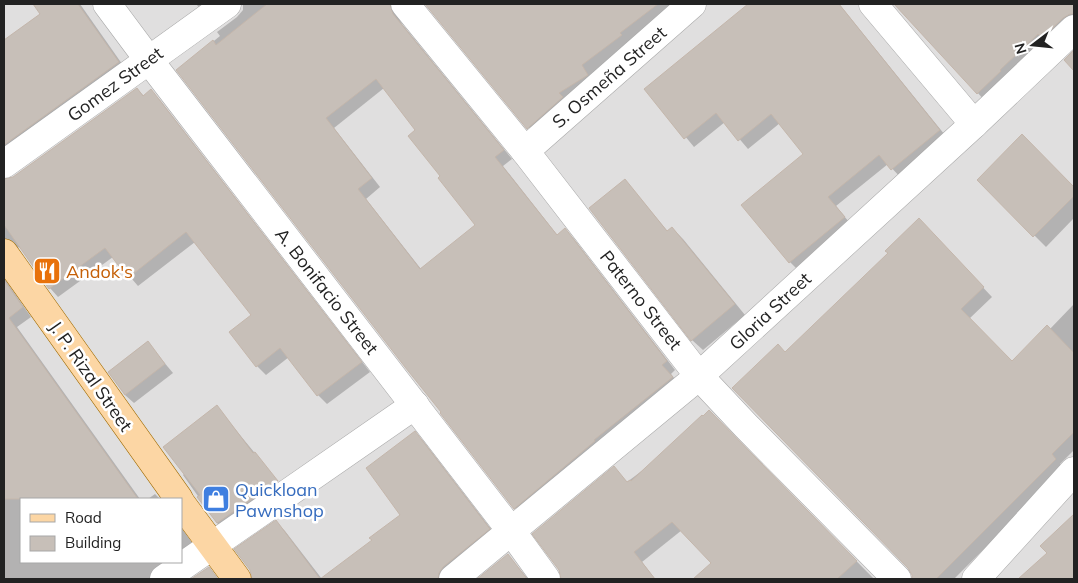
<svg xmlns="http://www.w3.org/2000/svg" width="1078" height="583" font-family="Mulish,sans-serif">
<rect width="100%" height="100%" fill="#f2efe9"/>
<path fill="#e0dfdf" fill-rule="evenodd" d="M4,4H1074V579H4ZM21,499H181V562H21Z"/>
<g fill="#0003" fill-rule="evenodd">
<polygon points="54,4 80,4 127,71 4,160 4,41"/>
<polygon points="196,4 222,4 206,15"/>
<path d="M243,4H402L398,17L402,24L512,159L503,166L558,236L565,230L574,239L675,370L671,374L681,387L524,517L515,508L443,412L178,70L220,36L217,32L237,17L243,10ZM384,88L417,130L442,176L477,225L421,269L366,199L380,187L334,128Z"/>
<polygon points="427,4 689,4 630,45 591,75 596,84 537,137"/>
<polygon points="750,4 839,4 949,140 901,178 888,164 836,206 853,227 799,271 790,262 805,154 780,123 748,149 725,122 694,147 646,89"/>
<polygon points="896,4 1074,4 1074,25 987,103"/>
<polygon points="137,89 144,96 151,91 160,100 370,372 327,404 318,395 289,357 266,375 257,366 253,315 195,242 138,286 113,257 58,297 50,288 21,248 13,246 4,249 4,181 14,178"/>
<polygon points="1022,136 1074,189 1074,218 1046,247 979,180"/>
<polygon points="625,180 668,232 672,228 683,239 745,315 703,350 692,340"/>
<polygon points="928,229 992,297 969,319 1012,362 1049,330 1074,304 1074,450 1060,464 1064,469 954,579 913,579 913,574 785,353"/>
<polygon points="4,278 31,317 17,327 140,499 21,499 21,562 181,562 181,527 198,551 160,579 4,579"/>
<polygon points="147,342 173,373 134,403 125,395 109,372"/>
<polygon points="217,407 285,490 225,531 217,523 183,475 185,473"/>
<polygon points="709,411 874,579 763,579 761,577 759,579 695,579 712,563 682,530 642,562 655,579 562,579 614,468 627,482 651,464"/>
<polygon points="415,433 424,442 498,538 449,579 253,579 276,522 285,531 322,579 373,541 402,515"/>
<polygon points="155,494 160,499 148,499"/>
<polygon points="1074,516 1074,579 1020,579 1048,553 1042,546"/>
<polygon points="508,555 528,579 479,579"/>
</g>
<g fill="#c7bfb8" stroke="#c4b6ab" fill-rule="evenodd">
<polygon points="33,4 78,4 119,62 4,145 4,40 40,14"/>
<path d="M267,4H390L393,14L504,150L495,157L557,235L565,228L667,361L662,365L673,377L594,440L595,441L514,509L440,413L441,412L405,367L176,70L213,40L216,45ZM376,79L415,130L408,136L440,176L438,178L475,225L420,269L358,189L372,178L326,118Z"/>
<polygon points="425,4 658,4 620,33 622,35 582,65 588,75 559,93 563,97 527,129"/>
<polygon points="748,4 839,4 940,130 891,170 879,155 828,197 845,217 789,263 741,205 803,154 771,114 738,141 716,113 684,139 644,89"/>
<polygon points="894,4 1074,4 1074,14 1070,14 1063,18 1042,38 1038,34 1000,70 1001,71 977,94"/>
<polygon points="1074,50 1074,71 1064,60"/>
<polygon points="137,88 143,96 151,89 362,362 317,396 280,348 256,367 229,332 251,315 186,232 128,278 105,248 49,289 4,225 4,179 13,177"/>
<polygon points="1022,134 1074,187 1074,196 1033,237 977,180"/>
<polygon points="625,179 667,231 672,227 735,304 691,341 589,208"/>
<polygon points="919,218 984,287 961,309 1012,361 1047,325 1074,353 1074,432 1052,454 1056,459 936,579 912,579 912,575 908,568 732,388 778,344 785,352 888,253 885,251"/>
<polygon points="4,280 23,307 9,318 138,499 4,499"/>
<polygon points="148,341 165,364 125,395 108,372"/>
<polygon points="217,405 253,453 255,452 278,481 217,523 197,497 200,495 163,447"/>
<polygon points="709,410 857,561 837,579 693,579 711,563 672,522 634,552 655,579 561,579 559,570 532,534 614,466 627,482 630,480 631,481 702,415 703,416"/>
<polygon points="415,431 490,529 443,567 439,573 438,579 252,579 250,570 234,549 276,520 320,579 372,540 369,538 400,515 366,468"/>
<polygon points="1074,514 1074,579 1018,579 1047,553 1040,546"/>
<polygon points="508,554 527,579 477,579"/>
<polygon points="209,567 218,579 191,579"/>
</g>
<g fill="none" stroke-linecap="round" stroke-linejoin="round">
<g stroke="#a9a9a9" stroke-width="29">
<g id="minor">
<polyline points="107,4 148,59 512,532 546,579"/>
<polyline points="405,4 525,151 699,376 746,426 897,579"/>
<polyline points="873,4 974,124"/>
<polyline points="525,151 692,4"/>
<polyline points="4,164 227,4"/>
<polyline points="164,579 415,405"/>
<polyline points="453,579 699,376 974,124 1074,29"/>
<polyline points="976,579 1074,471"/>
</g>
</g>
<g stroke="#a06b00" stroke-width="29">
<g id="major">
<polyline points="4,253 179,499"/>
<polyline points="181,503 237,579"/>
</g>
</g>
<use href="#minor" stroke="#fff" stroke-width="28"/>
<use href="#major" stroke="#fcd6a4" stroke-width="28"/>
</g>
<defs>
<g id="restaurant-square" transform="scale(1.4375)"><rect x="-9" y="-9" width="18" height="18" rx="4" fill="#e8710a" stroke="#fff"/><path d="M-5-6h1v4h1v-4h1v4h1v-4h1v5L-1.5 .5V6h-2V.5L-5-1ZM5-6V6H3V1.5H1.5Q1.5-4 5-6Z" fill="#fff"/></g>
<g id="shop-square" transform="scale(1.4375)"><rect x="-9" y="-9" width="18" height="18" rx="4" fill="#3f7fe0" stroke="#fff"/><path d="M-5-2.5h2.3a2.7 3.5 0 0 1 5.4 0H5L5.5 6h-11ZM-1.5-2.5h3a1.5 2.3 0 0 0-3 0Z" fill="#fff"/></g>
</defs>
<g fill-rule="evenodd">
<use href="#restaurant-square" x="47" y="271"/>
<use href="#shop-square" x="216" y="499"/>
</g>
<g text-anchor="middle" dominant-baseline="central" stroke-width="5" stroke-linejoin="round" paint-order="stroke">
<g font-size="18" fill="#222" stroke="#fff">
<text transform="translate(609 77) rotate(-41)">S. Osmeña Street</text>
<text transform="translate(115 84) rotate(-36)">Gomez Street</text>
<text transform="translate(327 291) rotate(52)">A. Bonifacio Street</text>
<text transform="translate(641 300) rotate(52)">Paterno Street</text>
<text transform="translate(770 311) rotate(-43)">Gloria Street</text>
<text transform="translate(91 376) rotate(55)">J. P. Rizal Street</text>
</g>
<g font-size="18" fill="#c56008" stroke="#fff" text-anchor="start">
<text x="66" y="271">Andok's</text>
</g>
<g font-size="18" fill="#366cbe" stroke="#fff" text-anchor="start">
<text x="235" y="489">Quickloan<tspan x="235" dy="21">Pawnshop</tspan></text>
</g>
</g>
<rect width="1078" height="583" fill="none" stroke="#222222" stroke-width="10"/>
<rect x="20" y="498" width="162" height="65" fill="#ffffff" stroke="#a7a7a7"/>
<rect x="30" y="514" width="25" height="8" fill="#fcd6a4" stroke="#a7a7a7"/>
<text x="65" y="523" font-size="15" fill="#222222">Road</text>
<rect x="30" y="536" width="25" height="15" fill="#c7bfb8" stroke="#a7a7a7"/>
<text x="65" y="548" font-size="15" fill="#222222">Building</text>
<g transform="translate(1033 45) rotate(254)" stroke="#ffffff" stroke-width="4" paint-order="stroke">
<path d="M0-4L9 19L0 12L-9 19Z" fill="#222222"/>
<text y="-8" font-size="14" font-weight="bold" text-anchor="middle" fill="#222222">N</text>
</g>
</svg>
